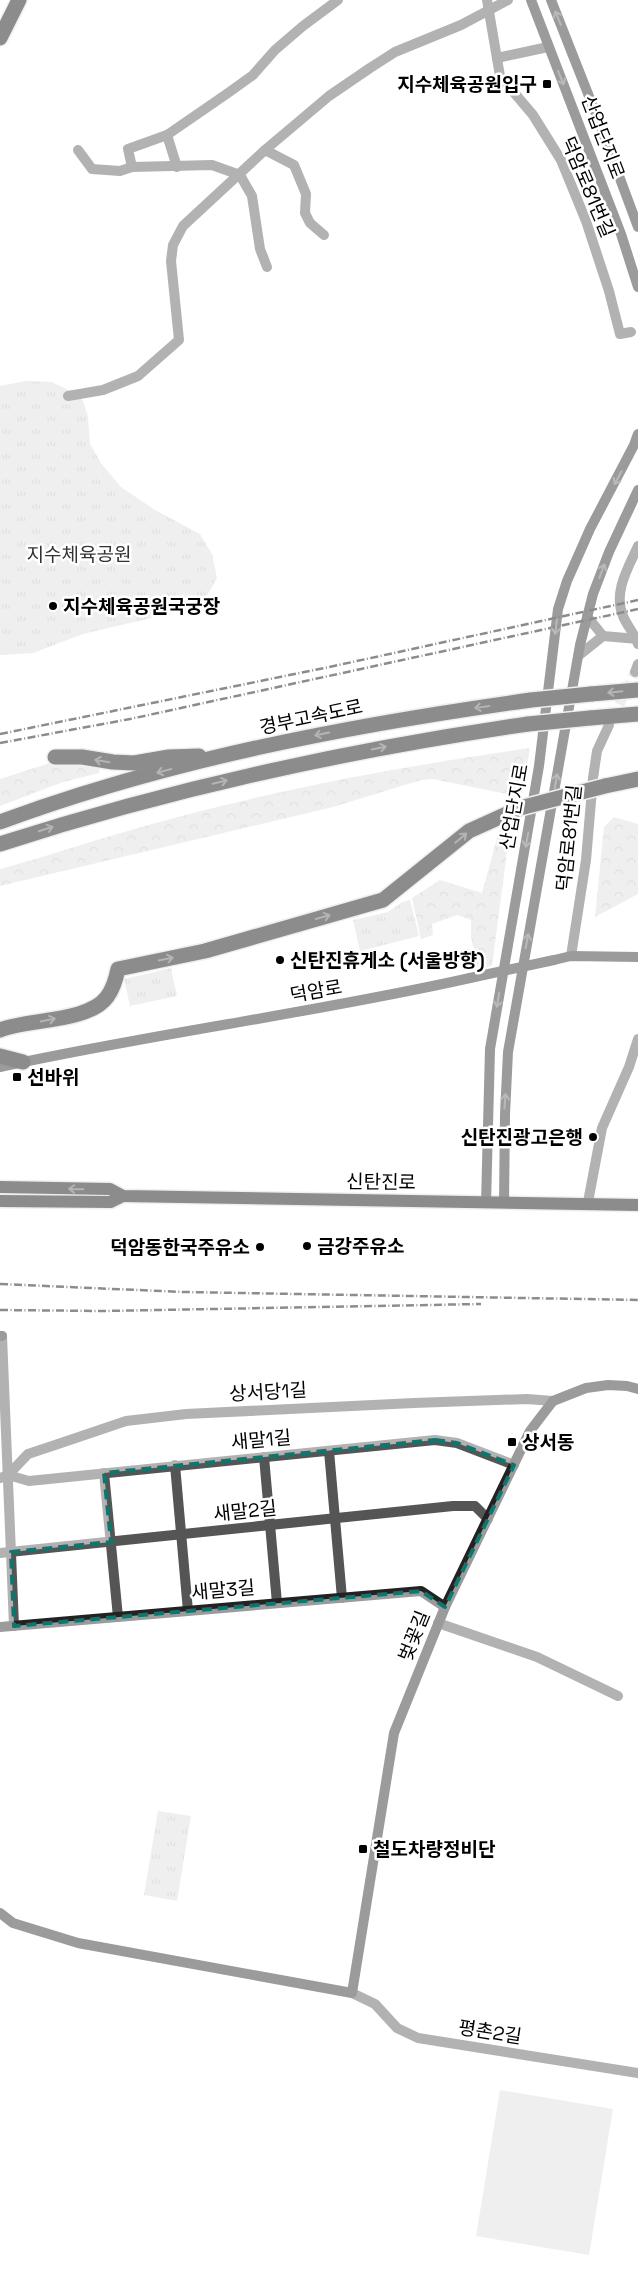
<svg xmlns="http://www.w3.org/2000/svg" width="638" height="2282" font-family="'Space Grotesk','Noto Sans KR',sans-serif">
<defs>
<pattern id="forest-crowns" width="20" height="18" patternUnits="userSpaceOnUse" patternTransform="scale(1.25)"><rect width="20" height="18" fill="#dcdcdc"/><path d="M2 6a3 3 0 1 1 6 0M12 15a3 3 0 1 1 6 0" fill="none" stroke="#bbb"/></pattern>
<pattern id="park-tufts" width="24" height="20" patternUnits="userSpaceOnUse" patternTransform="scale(1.25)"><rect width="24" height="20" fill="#dcdcdc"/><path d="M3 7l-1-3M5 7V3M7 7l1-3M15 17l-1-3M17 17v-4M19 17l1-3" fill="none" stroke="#bbb"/></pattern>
</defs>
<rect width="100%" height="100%" fill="#fff"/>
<polygon fill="#dcdcdc" points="500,2090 613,2109 589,2255 476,2236"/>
<g fill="url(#forest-crowns)">
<path d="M530,748L521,797L433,779L421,780L333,807L0,886V869C52,855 103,837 156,823C278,789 404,766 530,748Z"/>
<polygon points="56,761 99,766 99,773 63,782 0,806 0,779"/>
<polygon points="614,817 638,824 638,894 595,917 604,827"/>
<polygon points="510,829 492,966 478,969 471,937 471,920 457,915 432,924 433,935 421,939 412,898 440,880 482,893 499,831"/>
</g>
<g fill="url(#park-tufts)">
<polygon points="26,381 51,382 73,392 83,401 88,417 90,444 101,463 121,487 155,510 200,534 212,554 217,578 207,596 194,608 83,634 33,653 0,655 0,386"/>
<polygon points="410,900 419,936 360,951 353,920 388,912 402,902"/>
<polygon points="171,968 177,996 130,1006 124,979"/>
<polygon points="158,1811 191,1816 177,1901 144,1895"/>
</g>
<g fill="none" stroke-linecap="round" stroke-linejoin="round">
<polyline stroke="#d9d9d9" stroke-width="10" stroke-dasharray="10 5" stroke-linecap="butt" points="613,718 635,672"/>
<g stroke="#dbdbdb" stroke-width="15">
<g id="primary">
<polyline points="0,1187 110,1189 123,1196 638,1205"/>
<polyline points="0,1201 111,1202 123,1196"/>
</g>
</g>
<g stroke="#dbdbdb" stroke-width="18">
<g id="highway">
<polyline points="0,38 19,0"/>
<polyline points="591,694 638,690"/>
<polyline points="590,718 638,714"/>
<polyline points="55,757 82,757 113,762 134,763 169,757 199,756"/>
<polyline points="605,786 638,779"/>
<path d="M0,822C170,759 351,725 531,700"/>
<path d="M0,844C173,788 349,750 528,724"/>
<path d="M0,1030C28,1019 89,1022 107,997C113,989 116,979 118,969L205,951L383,900L469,831L520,808"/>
<polyline points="0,1056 23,1062"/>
</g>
</g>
<g stroke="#555" stroke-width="10">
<polyline points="487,0 500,76 533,115 561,160 586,221 609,291 620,334 631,332"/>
<polyline points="497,58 548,47"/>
<polyline points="167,135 177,167"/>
<polyline points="78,150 92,169 120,171 132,167 212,165 240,175 252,196 260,249 267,267"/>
<polyline points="265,150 294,165 306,194 305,213 310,223 324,235"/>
<polyline points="132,167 128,149 167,135 228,93 253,75 275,50 303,26 338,0"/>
<polyline points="68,396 103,390 138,376 179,340 171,261 173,245 183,226 265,150 329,96 370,68 395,52 461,25 508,0"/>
<path d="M638,546C628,568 613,592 623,616C627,626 635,634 638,644"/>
<polyline points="587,616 603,636"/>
<polyline points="578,656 603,636 638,639"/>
<polyline points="635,672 638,664"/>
<polyline points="571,956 586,860 593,778 597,751 609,725"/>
<polyline points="588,1202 602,1128 629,1067 638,1039"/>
<polyline points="2,1336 14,1626"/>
<polyline points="329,1451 342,1598"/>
<polyline points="264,1457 277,1603"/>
<polyline points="175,1465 188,1611"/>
<polyline points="104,1473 118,1617"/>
<polyline points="8,1475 29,1481 435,1440 457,1443 514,1465"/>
<polyline points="0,1478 8,1475 28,1454 64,1442 126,1421 186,1414 414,1403 527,1399 553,1401"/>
<polyline points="0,1553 453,1506 475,1506 488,1519"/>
<polyline points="438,1623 537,1657 618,1696"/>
<polyline points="352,1993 375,2004 397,2028 418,2038 638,2073"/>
</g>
<g stroke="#222" stroke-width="10">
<polyline points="531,0 621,234 638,287"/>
<polyline points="551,0 596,114 638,227"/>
<polyline points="554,960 571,956 638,957"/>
<path d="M0,1067C156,1033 314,1013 470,978"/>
<polyline points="486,1203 490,1049 539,766 558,609 567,581 590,529 634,445 638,434"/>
<polyline points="504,1203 505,1114 508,1052 580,645 593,594 609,552 638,490"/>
<polyline points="0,1336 2,1336"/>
<polyline points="0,1627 421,1591 445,1607"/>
<polyline points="0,1913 13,1923 78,1943 352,1993 394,1733 445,1607 530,1431 553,1401 586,1388 608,1385 627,1386 638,1389"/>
</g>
<use href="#primary" stroke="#000" stroke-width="12"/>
<use href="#highway" stroke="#000" stroke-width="15"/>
<g stroke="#000" stroke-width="2.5" stroke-dasharray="8 2.5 1 2.5" stroke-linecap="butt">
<polyline points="0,734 334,666 638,600"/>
<polyline points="0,743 130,719 638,609"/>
<polyline points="0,1284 183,1292 638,1300"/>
<polyline points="0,1310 105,1311 481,1304"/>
</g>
<g stroke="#dbdbdb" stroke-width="18" stroke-linecap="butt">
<g id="highway-bridge">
<polyline points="531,700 591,694"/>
<polyline points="528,724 590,718"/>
<polyline points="520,808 605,786"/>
</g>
</g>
<polyline stroke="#222" stroke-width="10" points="470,978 554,960"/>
<use href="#highway-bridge" stroke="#000" stroke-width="15"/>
</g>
<defs><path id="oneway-shaft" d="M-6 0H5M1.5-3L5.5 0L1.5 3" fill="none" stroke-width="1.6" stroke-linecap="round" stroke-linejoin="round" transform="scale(1.25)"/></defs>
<g stroke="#646464">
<use href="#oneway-shaft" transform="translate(558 18) rotate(-112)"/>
<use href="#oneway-shaft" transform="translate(561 78) rotate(67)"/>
<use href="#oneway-shaft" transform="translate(618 478) rotate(118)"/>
<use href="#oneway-shaft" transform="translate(602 571) rotate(-69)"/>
<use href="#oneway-shaft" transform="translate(556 627) rotate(97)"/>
<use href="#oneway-shaft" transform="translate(556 781) rotate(-80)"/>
<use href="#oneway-shaft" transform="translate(527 840) rotate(100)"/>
<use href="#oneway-shaft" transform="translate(527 941) rotate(-79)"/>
<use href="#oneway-shaft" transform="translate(498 1000) rotate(100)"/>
<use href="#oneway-shaft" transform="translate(505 1101) rotate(-86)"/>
</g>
<g stroke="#595959">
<use href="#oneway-shaft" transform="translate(615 692) rotate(174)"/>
<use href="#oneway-shaft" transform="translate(482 707) rotate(172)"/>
<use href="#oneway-shaft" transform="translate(322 734) rotate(168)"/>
<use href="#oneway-shaft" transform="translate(379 748) rotate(-11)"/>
<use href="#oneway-shaft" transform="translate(102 761) rotate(-170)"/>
<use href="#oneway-shaft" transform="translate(164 771) rotate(165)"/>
<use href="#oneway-shaft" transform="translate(220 782) rotate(-13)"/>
<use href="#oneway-shaft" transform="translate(46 829) rotate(-18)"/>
<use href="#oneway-shaft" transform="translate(461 838) rotate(-40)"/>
<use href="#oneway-shaft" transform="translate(323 917) rotate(-16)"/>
<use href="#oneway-shaft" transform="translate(166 959) rotate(-11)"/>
<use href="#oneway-shaft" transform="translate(48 1020) rotate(-11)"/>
<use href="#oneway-shaft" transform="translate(76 1189) rotate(-179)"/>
</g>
<path d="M0 0H638V2282H0ZM435,1440L457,1443L514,1465L445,1607L421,1591L14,1626L11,1552L111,1542L104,1473Z" fill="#fff" fill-opacity=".55" fill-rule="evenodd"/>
<path fill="none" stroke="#0f766e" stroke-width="4" stroke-dasharray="10 6" stroke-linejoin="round" d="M435,1440L457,1443L514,1465L445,1607L421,1591L14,1626L11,1552L111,1542L104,1473Z"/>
<g fill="#000" stroke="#fff" stroke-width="2">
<rect x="542" y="79" width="10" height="10" rx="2.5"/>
<circle cx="53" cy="606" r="5"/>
<circle cx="280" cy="960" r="5"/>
<rect x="12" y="1072" width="10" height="10" rx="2.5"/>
<circle cx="593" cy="1137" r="5"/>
<circle cx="307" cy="1246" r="5"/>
<circle cx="260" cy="1247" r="5"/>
<rect x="507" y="1437" width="10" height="10" rx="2.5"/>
<rect x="358" y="1844" width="10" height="10" rx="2.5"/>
</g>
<g text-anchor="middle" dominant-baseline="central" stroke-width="5" stroke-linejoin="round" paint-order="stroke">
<g font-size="19" font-weight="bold" fill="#000" stroke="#fff" text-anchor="start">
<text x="537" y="84" text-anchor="end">지수체육공원입구</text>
<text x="63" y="606">지수체육공원국궁장</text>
<text x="290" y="960">신탄진휴게소 (서울방향)</text>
<text x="27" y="1077">선바위</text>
<text x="583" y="1137" text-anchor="end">신탄진광고은행</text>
<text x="317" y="1246">금강주유소</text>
<text x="250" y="1247" text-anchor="end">덕암동한국주유소</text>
<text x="522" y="1442">상서동</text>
<text x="373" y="1849">철도차량정비단</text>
</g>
<g font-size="19" fill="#000" stroke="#fff">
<text transform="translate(603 137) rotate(69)">산업단지로</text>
<text transform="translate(588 187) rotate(67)">덕암로81번길</text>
<text transform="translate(311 717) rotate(-12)">경부고속도로</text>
<text transform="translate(514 807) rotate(-80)">산업단지로</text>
<text transform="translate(569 838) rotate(-84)">덕암로81번길</text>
<text transform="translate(316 991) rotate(-10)">덕암로</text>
<text transform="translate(381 1182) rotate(1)">신탄진로</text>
<text transform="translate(268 1392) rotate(-3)">상서당1길</text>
<text transform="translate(261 1440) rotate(-5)">새말1길</text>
<text transform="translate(245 1511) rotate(-6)">새말2길</text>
<text transform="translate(223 1590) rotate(-5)">새말3길</text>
<text transform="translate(414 1636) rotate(-68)">벚꽃길</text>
<text transform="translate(490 2032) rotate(9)">평촌2길</text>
</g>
<g font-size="19" fill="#333" stroke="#fff">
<text x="79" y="554">지수체육공원</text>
</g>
</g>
</svg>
